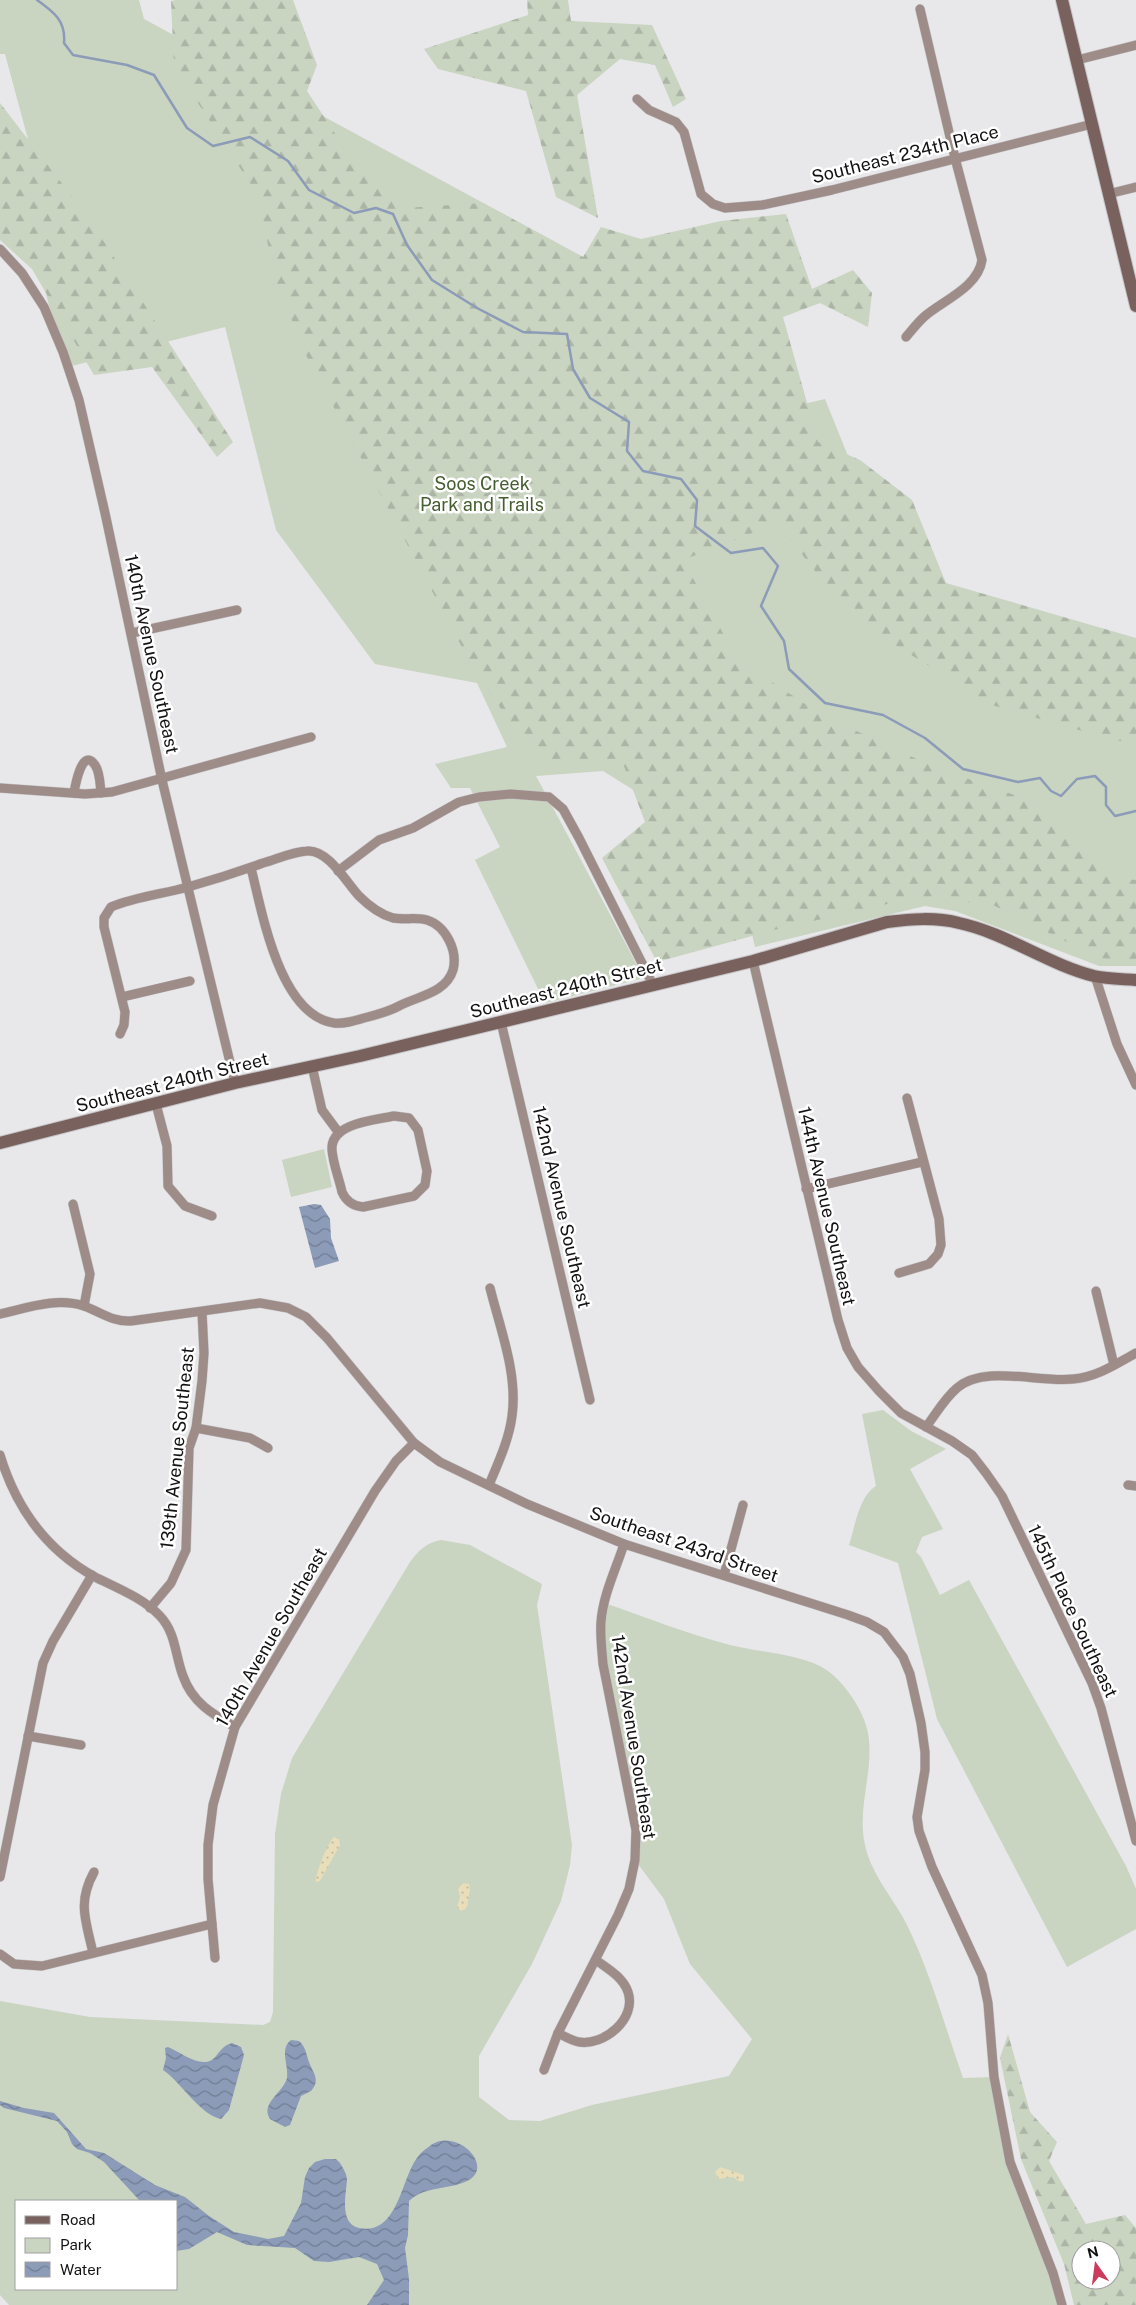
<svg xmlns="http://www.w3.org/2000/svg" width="1136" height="2305" font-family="'Public Sans',sans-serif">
<defs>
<pattern id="forest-firs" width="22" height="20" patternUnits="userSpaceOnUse" patternTransform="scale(1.25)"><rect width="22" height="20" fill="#c9d4c1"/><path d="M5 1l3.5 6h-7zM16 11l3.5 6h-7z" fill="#acb5a5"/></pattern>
<pattern id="sand-dots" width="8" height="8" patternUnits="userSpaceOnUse" patternTransform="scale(1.25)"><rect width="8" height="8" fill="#e8deb9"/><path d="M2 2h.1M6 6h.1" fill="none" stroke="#c6bd9e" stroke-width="1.8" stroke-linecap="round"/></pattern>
<pattern id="water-waves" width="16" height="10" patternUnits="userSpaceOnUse" patternTransform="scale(1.25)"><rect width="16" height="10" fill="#8b9bb8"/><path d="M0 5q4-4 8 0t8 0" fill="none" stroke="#707d94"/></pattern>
</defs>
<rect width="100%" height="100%" fill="#e8e7ea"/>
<g fill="#c9d4c1" fill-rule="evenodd">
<polygon points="0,0 139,0 144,19 583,257 698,429 825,399 927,652 1136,716 1136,966 1099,966 955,911 925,906 755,947 721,806 640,794 603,771 536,776 644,978 545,1003 475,860 500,847 470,788 451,788 435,764 507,747 477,683 375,664 276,530 225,327 72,366 68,352 55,328 41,275 29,143 5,54 0,54"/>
<polygon points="324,1149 332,1187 291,1197 282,1160"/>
<path d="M883,1410L911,1431L946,1449L910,1469L943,1529L922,1537L916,1552L921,1557L940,1595L969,1580L1126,1866L1136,1889V1929L1067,1967L937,1719L898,1563L849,1545C855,1527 859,1496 876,1486L862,1414Z"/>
<path d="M441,1540L470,1545L542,1584L537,1605L572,1845L570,1865L561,1901L532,1964L479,2056V2097L509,2120L540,2121L592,2105L729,2076L752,2039L690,1964L664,1899L635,1860L636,1830L603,1664L604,1603C646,1617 687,1634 730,1645C757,1652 802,1654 825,1669C844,1681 864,1711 868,1733C875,1774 854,1811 867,1853C875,1879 895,1901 907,1925C931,1974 945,2027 963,2078L994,2077L1002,2125L1062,2305H9L0,2295V2001L90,2017L263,2025L270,2022L273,2012L275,1834L281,1794L292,1758L410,1562C419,1550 426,1543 441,1540ZM16,2201H176V2289H16Z"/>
</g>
<g fill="url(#forest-firs)" fill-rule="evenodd">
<polygon points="176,0 293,0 317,65 307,91 361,173 405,208 483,203 583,257 601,227 641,239 721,221 786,214 812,289 853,270 872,293 868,327 820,303 783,317 818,442 860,460 912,500 946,583 1136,638 1136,742 1117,741 992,705 850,617 778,523 683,560 737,659 822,715 934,767 1040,804 1120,878 1136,880 1136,960 1099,958 991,904 909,899 778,929 657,962 602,858 645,822 624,766 535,760 471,664 307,357 274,277 259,197 174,66 171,1"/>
<polygon points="527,0 568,0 571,21 652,25 686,99 673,107 655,65 620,59 577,95 598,218 556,197 526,91 438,69 424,49 528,15"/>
<polygon points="0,103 90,220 233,442 217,457 152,367 94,375 32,269 0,240"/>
<path d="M1008,2034L1030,2112L1057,2142L1049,2161L1086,2224L1125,2215L1136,2228V2305H1074L1064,2264L1021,2159L1000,2058ZM1081,2250H1111V2280H1081Z"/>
</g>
<g fill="url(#sand-dots)">
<path d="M334,1837L339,1839L340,1845L320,1881L316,1882C314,1876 328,1842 334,1837Z"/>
<polygon points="463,1883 469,1884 470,1889 467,1908 461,1911 457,1907 460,1897 458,1889"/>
<polygon points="720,2167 744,2175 744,2181 741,2182 732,2177 719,2179 715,2172"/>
</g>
<g fill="url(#water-waves)">
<polygon points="314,1204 321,1205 330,1219 331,1238 339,1261 315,1268 299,1207"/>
<path d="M291,2040L299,2041C306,2047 306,2054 309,2062C313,2073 321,2080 311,2091L301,2096L290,2125L285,2127L270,2119C260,2103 283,2093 287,2078C289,2065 279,2049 291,2040Z"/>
<path d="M232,2043L241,2047L244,2055L229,2110L221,2119C199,2114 181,2082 163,2070L166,2058L165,2048L168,2047C181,2052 204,2072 216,2056C221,2050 224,2045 232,2043Z"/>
<path d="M0,2101L24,2108L54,2113L86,2149L104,2153L155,2185L185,2197L209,2216L234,2232L268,2239L284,2236L301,2203L305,2177L309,2168L315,2162L325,2159H336L340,2163C343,2168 347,2174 347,2180C346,2194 339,2224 359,2228C398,2236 401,2179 417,2158C421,2152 426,2149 431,2145C457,2127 496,2167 467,2181C449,2190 424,2186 409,2201L408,2235L405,2248L409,2279V2305H367L384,2280L377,2264L359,2257L329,2262L314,2261L295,2248L247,2245L217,2232L189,2249L176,2251V2201H140L104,2162L90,2153L77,2149L72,2144L67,2132L57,2121L4,2108L0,2105Z"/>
</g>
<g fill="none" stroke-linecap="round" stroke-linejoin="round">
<path stroke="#8b9bb8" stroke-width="2.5" d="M37,0C54,12 66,21 64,43L73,55L127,65L154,75L187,128L213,146L250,137L288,161L309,190L354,213L376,208L393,214L407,245L432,280L477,308L523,332L567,334L573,369L590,398L629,422L627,451L643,471L681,479L697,500L695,526L731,553L763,548L778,566L761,606L784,641L789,669L825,703L883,715L925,738L963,769L1018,782L1040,778L1051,791L1061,796L1077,779L1095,776L1106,787V805L1115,816L1136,811"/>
<g stroke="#c6c5c8" stroke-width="10">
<g id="street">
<polyline points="1077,60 1136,45"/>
<polyline points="637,99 649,110 676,122 684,132 701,194 713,204 725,208 762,205 832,190 1092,124"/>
<polyline points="1108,194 1136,187"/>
<polyline points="0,249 22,273 44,307 63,352 79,400 105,513 162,780 235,1083"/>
<path d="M906,337C912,330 918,322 925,316C944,300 978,287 982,260L955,158L920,9"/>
<polyline points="132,633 237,610"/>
<polyline points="0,788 85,794 112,792 311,737"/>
<path d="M74,793C75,787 82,746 95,765C100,772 100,784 101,793"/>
<polyline points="338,871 379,840 413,828 459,802 479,797 511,794 549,797 563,809 579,838 653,985"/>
<polyline points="753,961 838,1320 847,1348 858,1367 879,1391 901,1413 952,1441 972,1455 986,1473 1002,1496 1092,1683 1101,1708 1136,1841"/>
<polyline points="1095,976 1117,1044 1136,1085"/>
<polyline points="122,997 190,981"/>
<polyline points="501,1022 590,1400"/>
<path d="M120,1034L124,1025L125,1012L104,927V918L111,907C135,897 163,894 188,887C213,880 238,872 263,863C277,859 292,852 307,851C328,849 346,882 359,896C369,906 379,914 393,918C404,920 417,917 427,920C446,926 458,951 453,970C446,993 418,996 399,1006C388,1012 376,1015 364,1018C354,1021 344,1024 334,1023C279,1015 262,911 251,868"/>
<polyline points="312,1066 322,1110 339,1133"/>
<polyline points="156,1104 167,1146 168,1186 185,1206 212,1216"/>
<path d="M394,1116L409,1118L418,1130L427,1171L425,1185L414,1196L363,1207C352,1206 346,1201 342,1192C339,1178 333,1164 332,1150C330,1123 375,1120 394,1116Z"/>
<polyline points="806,1189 922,1162"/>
<polyline points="73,1204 90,1274 84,1306"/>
<polyline points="899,1273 929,1264 938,1254 941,1245 939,1219 907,1098"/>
<polyline points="1096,1291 1114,1365"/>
<path d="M0,1314C27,1308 56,1297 84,1306C101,1312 112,1322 131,1321L260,1303L288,1308L306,1317L327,1338L414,1443L440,1462L527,1504L624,1544L848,1615L867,1622L884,1632L903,1657L910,1674L921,1723L925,1752V1770L917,1817L919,1831L932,1867L982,1975L988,2003L994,2077L1010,2162L1053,2273L1062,2305"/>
<path d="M926,1427C936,1414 944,1399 957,1388C984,1364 1039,1383 1073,1379C1097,1377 1116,1364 1136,1353"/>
<polyline points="196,1428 250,1438 268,1448"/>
<path d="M0,1455C16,1508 46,1550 95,1577C117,1588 143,1598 160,1616C176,1633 175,1655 183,1676C192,1702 212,1714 235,1727"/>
<path d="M489,1485C498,1463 509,1440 512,1416C518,1374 500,1328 490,1288"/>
<polyline points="1128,1485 1136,1486"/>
<polyline points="724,1575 743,1505"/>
<polyline points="150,1608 171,1583 186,1550 189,1448 196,1428 202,1381 204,1353 202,1312"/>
<polyline points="28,1736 81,1745"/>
<polyline points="0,1877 43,1663 53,1641 92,1575"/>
<path d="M93,1953C86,1921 77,1903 94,1872"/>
<polyline points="0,1954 14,1964 42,1966 212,1924"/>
<polyline points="215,1958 208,1879 208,1845 213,1805 235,1727 375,1491 396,1461 414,1443"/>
<path d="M558,2033C564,2036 572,2041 579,2042C604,2046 637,2019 628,1992C623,1977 608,1969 596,1960"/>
<path d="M544,2070L558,2033L618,1915L629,1889L635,1860L636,1830L603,1664C602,1650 600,1636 601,1622C603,1595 616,1569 624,1544"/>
</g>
</g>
<g stroke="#c6c5c8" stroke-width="14">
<g id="secondary">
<polyline points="1062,0 1136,306"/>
<path d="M0,1143L235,1083L360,1056L753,961L887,922C911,919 935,917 959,923C1006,933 1047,964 1094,976C1107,979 1122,979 1136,980"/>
</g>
</g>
<use href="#street" stroke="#9e8c89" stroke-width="9"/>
<use href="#secondary" stroke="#79615d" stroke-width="12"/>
</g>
<g text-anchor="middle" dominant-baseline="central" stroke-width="5" stroke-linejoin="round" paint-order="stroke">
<g font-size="18" fill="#121213" stroke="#fff">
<text transform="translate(905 154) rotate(-14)">Southeast 234th Place</text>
<text transform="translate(152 654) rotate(78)">140th Avenue Southeast</text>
<text transform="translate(566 988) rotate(-14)">Southeast 240th Street</text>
<text transform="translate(172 1082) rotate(-14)">Southeast 240th Street</text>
<text transform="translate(827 1206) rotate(77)">144th Avenue Southeast</text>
<text transform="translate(562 1207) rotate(77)">142nd Avenue Southeast</text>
<text transform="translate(177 1448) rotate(-84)">139th Avenue Southeast</text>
<text transform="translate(684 1544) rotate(19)">Southeast 243rd Street</text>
<text transform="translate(1073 1611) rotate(65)">145th Place Southeast</text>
<text transform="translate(271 1637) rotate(-60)">140th Avenue Southeast</text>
<text transform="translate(634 1737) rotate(81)">142nd Avenue Southeast</text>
</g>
<g font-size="18" fill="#455e2f" stroke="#fff">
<text x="482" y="483">Soos Creek<tspan x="482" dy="21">Park and Trails</tspan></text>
</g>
</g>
<rect x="15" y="2200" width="162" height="90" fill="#ffffff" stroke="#a0a0a1"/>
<rect x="25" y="2216" width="25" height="8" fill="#79615d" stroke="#a0a0a1"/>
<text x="60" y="2225" font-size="15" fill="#121213">Road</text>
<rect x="25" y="2238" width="25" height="15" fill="#c9d4c1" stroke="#a0a0a1"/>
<text x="60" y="2250" font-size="15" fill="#121213">Park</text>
<rect x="25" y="2262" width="25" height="15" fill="url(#water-waves)" stroke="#a0a0a1"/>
<text x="60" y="2275" font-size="15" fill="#121213">Water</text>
<g transform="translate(1096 2265) rotate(346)"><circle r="24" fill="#ffffff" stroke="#a0a0a1"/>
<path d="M0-4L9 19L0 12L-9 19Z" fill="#cb3b5d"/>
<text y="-8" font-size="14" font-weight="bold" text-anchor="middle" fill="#121213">N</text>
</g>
</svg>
